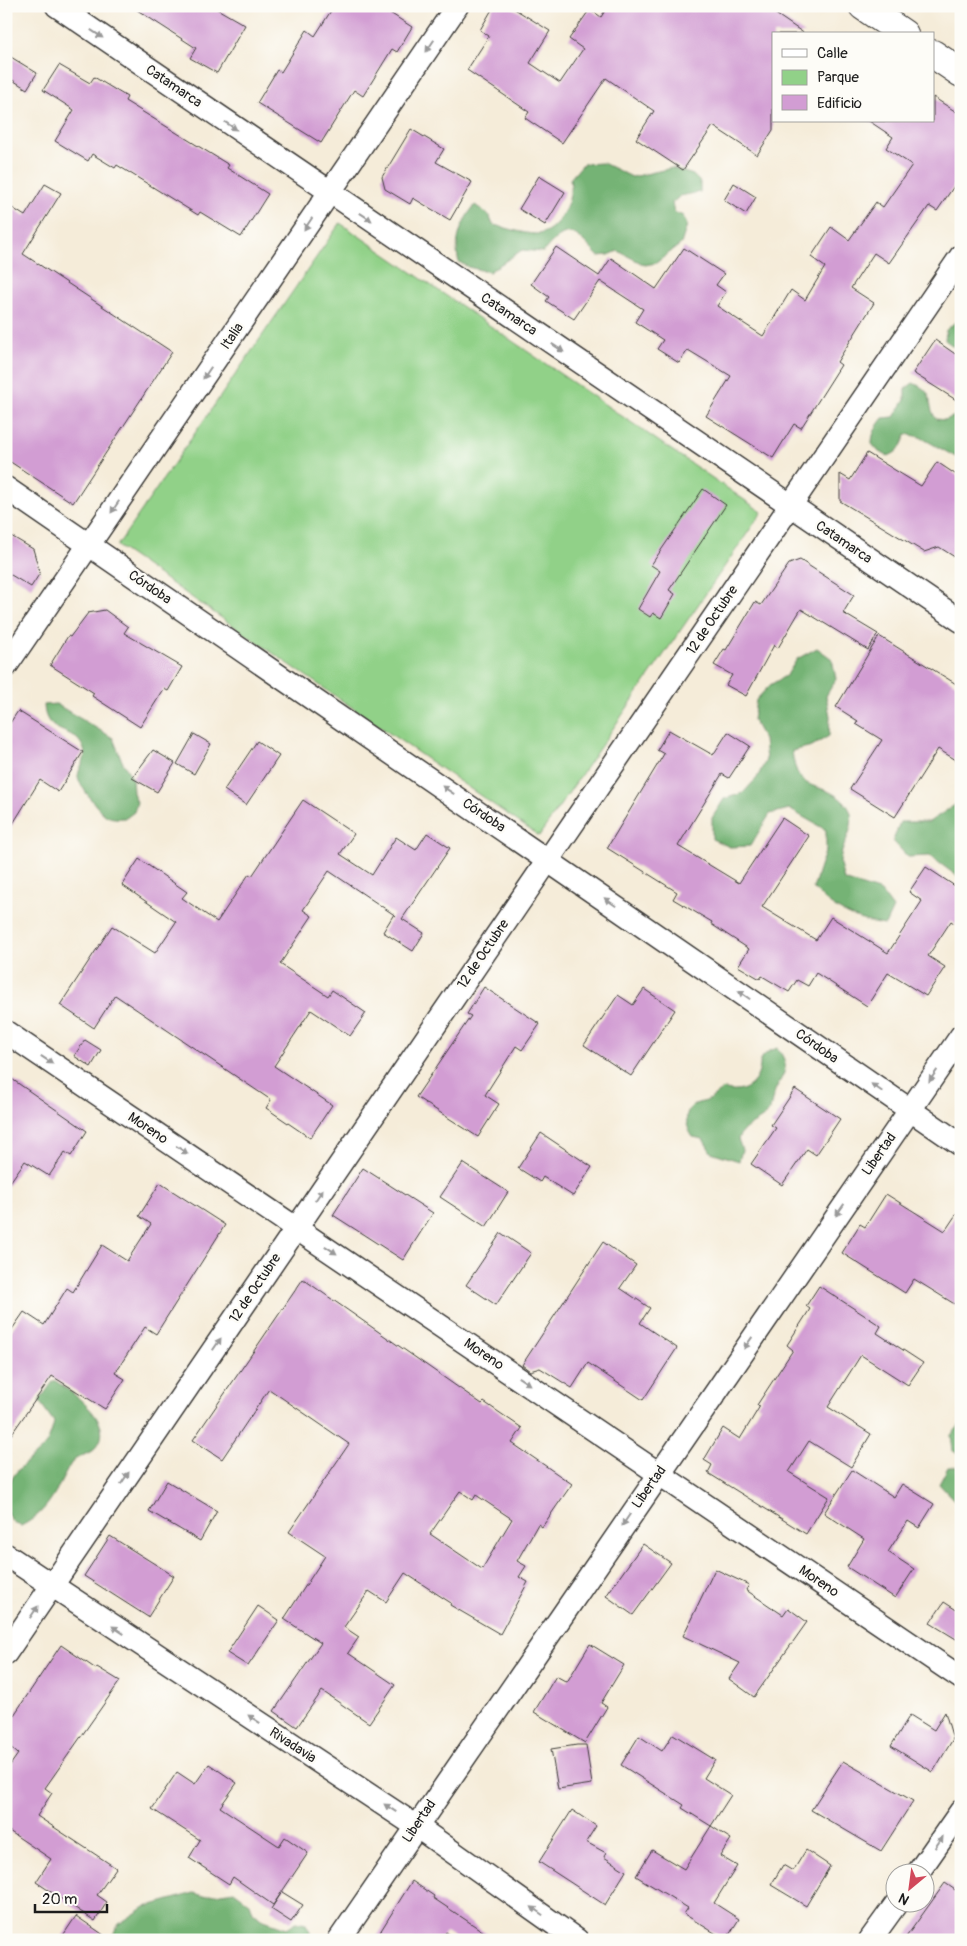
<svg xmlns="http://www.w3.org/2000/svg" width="967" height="1946" font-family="Pangolin,sans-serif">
<rect width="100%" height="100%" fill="#fdfcf7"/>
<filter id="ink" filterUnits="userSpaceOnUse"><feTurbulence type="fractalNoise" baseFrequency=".02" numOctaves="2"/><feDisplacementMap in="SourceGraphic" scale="10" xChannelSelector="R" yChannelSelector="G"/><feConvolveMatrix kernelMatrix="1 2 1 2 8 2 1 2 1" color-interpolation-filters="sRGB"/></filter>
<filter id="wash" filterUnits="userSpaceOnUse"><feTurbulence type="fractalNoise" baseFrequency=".0096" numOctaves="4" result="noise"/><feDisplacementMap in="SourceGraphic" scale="20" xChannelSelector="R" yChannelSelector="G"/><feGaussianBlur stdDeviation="1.12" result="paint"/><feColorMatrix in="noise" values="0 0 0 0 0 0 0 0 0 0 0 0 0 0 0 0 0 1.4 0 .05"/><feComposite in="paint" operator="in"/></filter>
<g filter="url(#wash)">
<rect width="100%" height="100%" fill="#f5ecd9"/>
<polygon fill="#91d188" stroke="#567652" points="340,223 762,512 539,836 117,546"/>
<g fill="#74b374" stroke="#486848">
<path d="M603,163L632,177L672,168L693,175L700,182V192L680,196L672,203L674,212L683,216L687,225L681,244L656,263L645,265L618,251L609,255L598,256C574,231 569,221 543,252L522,250L489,272L468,267L459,262C453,243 462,220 475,205L489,215L493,225C506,227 522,234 536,234C558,234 575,198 570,179L583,164Z"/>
<polygon points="961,321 961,352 945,340 946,330 954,323"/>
<path d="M913,383C937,393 925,402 936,419L945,420L955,416L961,419V460L920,437L906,434C902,446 899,452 888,456L879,452L872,444C872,433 876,427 883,418L894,417L905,400V389Z"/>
<path d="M817,648L832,659L836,679L826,696L830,716L829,736L812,746L792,751C797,798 821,778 845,803C862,822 841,842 840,862C840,867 843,875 844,880L881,892L893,908L885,925C855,921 833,910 813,888L826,849V830L789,809L770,814L750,846L730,847L712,839V818L724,799L743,793L757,778L766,760L764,740L753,720L756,700L770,685L787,675L797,659Z"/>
<path d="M56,704L113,738L122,761L132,778L133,793L137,802L134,812L126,818C120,818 113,819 107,816C100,813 78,784 78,776C79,765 89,759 83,747C73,725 45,737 44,705Z"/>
<polygon points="961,801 961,879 930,856 908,857 893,841 900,822 929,822"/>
<path d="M777,1048C793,1068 782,1074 774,1093C771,1101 772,1109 766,1115C756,1124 743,1126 738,1139L742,1150L739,1161L711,1152L703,1139L693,1137C685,1126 682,1108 698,1103C701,1102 704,1102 706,1101C712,1099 718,1093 723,1089C745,1097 762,1081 760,1059L768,1052Z"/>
<path d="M54,1380C72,1392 119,1424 95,1448C88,1456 76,1455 70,1465C56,1490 49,1512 21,1526C0,1519 3,1493 13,1477C20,1465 32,1459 41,1450C48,1444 52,1431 54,1422L39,1401Z"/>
<polygon points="961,1424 961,1455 953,1451 951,1435"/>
<polygon points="948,1467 961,1467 961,1501 954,1500 939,1484"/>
<polygon points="234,1891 250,1903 253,1912 261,1919 287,1928 296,1922 306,1924 311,1933 307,1940 110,1940 119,1924 145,1907 194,1893 204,1896"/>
</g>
<g id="blocks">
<g fill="#d29dd3" fill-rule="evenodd">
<polygon points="131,6 212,6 245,25 217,73 190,58 196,48"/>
<polygon points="334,6 379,6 412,27 397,52 392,49 363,96 354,90 321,143 257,103 277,70 281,72 307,30 315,36"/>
<polygon points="494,6 510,6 550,31 530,63 560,83 583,49 569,39 590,9 601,17 608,6 764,6 805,34 773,34 773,130 757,155 713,126 683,170 636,139 654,111 606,78 562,143 525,118 529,112 467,70 489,36 480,30"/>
<polygon points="6,54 37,73 27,89 6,76"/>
<polygon points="59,65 90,83 94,77 127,97 125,101 229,165 227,168 268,194 241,237 200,212 198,215 117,165 115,168 92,154 88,161 55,141 74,110 43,90"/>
<polygon points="933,97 961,115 961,176 937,211 929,206 889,263 874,253 851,288 874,303 837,362 841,365 801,428 794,424 773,458 706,416 731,376 688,350 679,363 657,349 663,340 635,322 643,309 600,281 574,319 546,301 549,297 531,284 556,247 599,276 611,258 656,289 684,248 724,274 716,285 726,292 717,306 763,336 791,290 805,300 825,267 811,257 831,227 849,240 876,202 883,207 912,165 886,148 893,137 869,121 933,121"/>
<polygon points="411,129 444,149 436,162 472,182 450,220 413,198 410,204 385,189 382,177"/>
<polygon points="539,176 565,192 545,225 519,209"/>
<polygon points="734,183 756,197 746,214 724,200"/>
<polygon points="45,184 61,193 23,254 172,352 73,503 6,459 6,204 25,216"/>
<polygon points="935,340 961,358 961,403 913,373"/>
<polygon points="867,453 921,486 937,462 961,478 961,561 939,547 924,552 840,501 840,474 850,480"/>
<polygon points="703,489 726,505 669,590 675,594 661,618 653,613 650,617 638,609 660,571 651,565"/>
<polygon points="6,533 33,549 40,573 31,587 6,572"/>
<polygon points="800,560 854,595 843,613 878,634 868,650 801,609 778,648 774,645 746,696 726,685 732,675 714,665 724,649 726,650 755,602 761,605 789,564"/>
<polygon points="105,610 128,627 124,633 182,667 168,691 164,689 140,727 92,696 94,693 50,665 68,636 70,637 88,613"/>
<polygon points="879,636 961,687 961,763 938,749 895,817 850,789 882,740 856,724 858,721 836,707"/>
<polygon points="18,711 83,752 58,792 40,780 6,835 6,729"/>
<polygon points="669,730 713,755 728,732 750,746 729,778 722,774 678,846 739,883 782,818 809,836 762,907 816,940 831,917 888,953 922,901 909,892 926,867 961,890 961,928 951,921 928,956 945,967 926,996 888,973 867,1006 816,973 808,986 797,980 789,992 762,976 760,979 738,966 749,949 711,924 712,922 673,899 677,892 607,848 664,754 657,750"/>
<polygon points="194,734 211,744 194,774 177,764"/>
<polygon points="257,741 279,756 246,805 224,790"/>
<polygon points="153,750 175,763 157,792 132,778"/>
<polygon points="303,800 354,834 340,854 372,875 396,837 416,850 427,833 450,848 402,919 424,933 413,951 383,932 394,914 396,916 329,871 303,910 312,916 280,964 328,996 332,990 366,1013 350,1036 311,1010 274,1066 332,1105 310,1138 266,1108 271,1100 115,995 94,1028 60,1005 112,926 155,953 176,922 122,885 139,859 187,892 182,898 217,922 249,874 252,876"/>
<polygon points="484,987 540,1024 522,1050 516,1046 485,1095 499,1104 478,1137 416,1097 471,1016 467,1014"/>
<polygon points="644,989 675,1010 631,1076 584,1045 618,995 633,1005"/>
<polygon points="85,1040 101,1050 91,1067 74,1056"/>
<polygon points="6,1075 87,1131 71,1156 65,1152 49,1176 25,1161 6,1188"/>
<polygon points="795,1089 840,1119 816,1155 807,1149 782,1185 751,1164 776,1128 771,1125"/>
<polygon points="541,1133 592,1167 573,1196 543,1177 540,1182 518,1168"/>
<polygon points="463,1163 508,1192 486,1227 440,1197"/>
<polygon points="363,1168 433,1213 403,1260 333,1215"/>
<polygon points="160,1183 225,1225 156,1334 145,1327 115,1373 125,1379 105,1409 52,1376 6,1442 6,1338 24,1312 44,1325 67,1288 73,1292 102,1245 127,1261 151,1224 139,1216"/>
<polygon points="886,1194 945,1231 961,1207 961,1308 914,1279 905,1293 842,1253 860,1224 865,1227"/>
<polygon points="501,1233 531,1253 496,1305 466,1285"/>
<polygon points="603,1242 636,1265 620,1288 650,1308 640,1323 677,1348 643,1400 588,1363 572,1388 540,1368 530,1371 522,1365"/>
<path d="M303,1279L482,1404L484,1402L522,1428L512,1443L572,1484L542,1527L538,1524L517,1561L526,1566L519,1577L528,1582L500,1634L450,1605L451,1603L405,1573L386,1602L369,1591L344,1627L359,1637L348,1653L395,1685L369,1723L322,1691L297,1727L274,1711L321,1643L284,1619L325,1556L289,1532L349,1444L269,1389L222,1459L193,1440ZM460,1491L473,1500L476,1495L512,1519L482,1569L430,1534Z"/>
<polygon points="819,1286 881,1326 877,1333 923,1363 908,1385 861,1355 828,1407 871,1434 851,1467 809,1441 789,1472 829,1497 806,1534 708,1473 712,1465 704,1460 723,1428 740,1439 760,1406 757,1405 793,1350 787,1345 810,1309 806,1306"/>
<polygon points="852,1470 894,1497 902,1484 934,1504 919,1528 908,1521 888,1552 914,1569 895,1598 847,1567 864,1539 824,1513"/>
<polygon points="167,1481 217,1511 200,1541 149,1511"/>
<polygon points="110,1536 174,1576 148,1617 84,1576"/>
<polygon points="643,1544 671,1563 633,1615 606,1596"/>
<polygon points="715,1569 749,1585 746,1590 783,1615 788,1608 807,1622 754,1697 729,1679 740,1663 683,1636"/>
<polygon points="944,1602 961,1613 961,1642 930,1623"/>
<polygon points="258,1606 279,1620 248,1666 227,1653"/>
<polygon points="590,1644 624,1665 601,1703 607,1707 585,1743 534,1712 556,1676 567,1682"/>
<polygon points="61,1645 96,1669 97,1667 120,1681 45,1788 52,1793 37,1816 116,1868 97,1895 107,1902 95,1921 36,1882 51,1859 6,1829 6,1771 18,1754 6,1743 6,1727"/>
<polygon points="945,1712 953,1739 933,1772 891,1746 910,1715 934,1730"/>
<polygon points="673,1734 715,1760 704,1778 731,1795 711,1826 682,1808 684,1805 621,1765 639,1736 662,1751"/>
<polygon points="577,1745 586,1745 592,1784 558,1789 551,1749"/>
<polygon points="843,1761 913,1801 881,1851 811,1810"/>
<polygon points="209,1764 237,1783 220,1807 279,1846 285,1837 308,1853 273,1905 233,1877 229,1884 189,1858 200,1840 152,1809 177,1772 195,1784"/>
<polygon points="572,1810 596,1826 586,1842 606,1853 604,1857 626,1871 605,1905 539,1862"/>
<polygon points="711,1826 731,1839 720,1856 737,1866 714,1903 739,1919 726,1940 684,1914 688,1908 636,1876 652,1850 684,1869"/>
<polygon points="806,1850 830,1866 806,1906 771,1885 783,1865 793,1871"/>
<polygon points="412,1881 434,1896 433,1898 496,1940 458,1940 446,1932 440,1940 375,1940"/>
<polygon points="945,1883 961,1894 961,1940 904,1940"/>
<polygon points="282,1892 303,1905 291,1922 271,1909"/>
<polygon points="76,1916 111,1940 60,1940"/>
</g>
</g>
</g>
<g filter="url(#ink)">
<use href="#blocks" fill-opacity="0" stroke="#3d3b38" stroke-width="1"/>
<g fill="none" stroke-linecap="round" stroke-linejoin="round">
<g stroke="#3d3b38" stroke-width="25">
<g id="minor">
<polyline points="57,6 961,621"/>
<polyline points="6,488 961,1145"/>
<polyline points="6,666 457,6"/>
<polyline points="6,1032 961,1678"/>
<polyline points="6,1555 416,1826 577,1940"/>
<polyline points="6,1653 961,256"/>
<polyline points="917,1874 961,1811"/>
<polyline points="339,1940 961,1036"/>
<polyline points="870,1940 896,1904"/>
</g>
</g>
<g stroke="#3d3b38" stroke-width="30">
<g id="secondary">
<polyline points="863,6 904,34"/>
<polyline points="933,54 961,73"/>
</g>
</g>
<use href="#minor" stroke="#fff" stroke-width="22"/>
<use href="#secondary" stroke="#fff" stroke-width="28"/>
</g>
<defs><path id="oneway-solid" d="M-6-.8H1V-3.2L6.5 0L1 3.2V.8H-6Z" transform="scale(1.25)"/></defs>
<g fill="#999">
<use href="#oneway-solid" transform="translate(97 34) rotate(34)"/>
<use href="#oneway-solid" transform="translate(430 46) rotate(124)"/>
<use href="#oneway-solid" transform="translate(231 126) rotate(34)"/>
<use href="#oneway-solid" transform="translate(366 217) rotate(34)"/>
<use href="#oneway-solid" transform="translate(308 224) rotate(124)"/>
<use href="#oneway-solid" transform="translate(558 348) rotate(34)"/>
<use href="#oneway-solid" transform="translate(207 373) rotate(124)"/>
<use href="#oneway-solid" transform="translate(115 507) rotate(124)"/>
<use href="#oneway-solid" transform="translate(448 790) rotate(-146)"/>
<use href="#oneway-solid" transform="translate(610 902) rotate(-145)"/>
<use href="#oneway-solid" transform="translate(744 995) rotate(-145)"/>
<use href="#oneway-solid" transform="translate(47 1060) rotate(34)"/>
<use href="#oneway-solid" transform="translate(933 1076) rotate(125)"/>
<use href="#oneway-solid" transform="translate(877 1088) rotate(-145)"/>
<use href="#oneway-solid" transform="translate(182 1150) rotate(34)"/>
<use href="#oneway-solid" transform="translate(319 1195) rotate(-56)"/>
<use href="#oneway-solid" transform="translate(840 1210) rotate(125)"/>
<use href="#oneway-solid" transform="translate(331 1250) rotate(34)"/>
<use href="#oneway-solid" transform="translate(748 1343) rotate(125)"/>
<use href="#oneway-solid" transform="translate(217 1344) rotate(-56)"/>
<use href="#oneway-solid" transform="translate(524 1381) rotate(34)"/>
<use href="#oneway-solid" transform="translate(125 1478) rotate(-56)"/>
<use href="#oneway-solid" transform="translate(626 1520) rotate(124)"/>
<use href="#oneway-solid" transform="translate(34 1612) rotate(-56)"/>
<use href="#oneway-solid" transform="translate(118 1630) rotate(-147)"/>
<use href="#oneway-solid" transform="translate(254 1719) rotate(-147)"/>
<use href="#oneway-solid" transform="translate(390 1808) rotate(-147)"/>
<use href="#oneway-solid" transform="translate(939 1842) rotate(-55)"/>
<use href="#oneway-solid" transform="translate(537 1911) rotate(-145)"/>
</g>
</g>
<g text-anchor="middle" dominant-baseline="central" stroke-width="5" stroke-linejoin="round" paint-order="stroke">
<g font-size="14" fill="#1c1c1c" stroke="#fdfcf7">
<text transform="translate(174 86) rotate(34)">Catamarca</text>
<text transform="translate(509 314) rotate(34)">Catamarca</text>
<text transform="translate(232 336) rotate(-56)">Italia</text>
<text transform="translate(844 542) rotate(34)">Catamarca</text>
<text transform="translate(150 587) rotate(34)">Córdoba</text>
<text transform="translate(712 620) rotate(-56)">12 de Octubre</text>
<text transform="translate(484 815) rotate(34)">Córdoba</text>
<text transform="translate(483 954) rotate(-56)">12 de Octubre</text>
<text transform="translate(817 1046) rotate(35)">Córdoba</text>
<text transform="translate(148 1128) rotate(34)">Moreno</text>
<text transform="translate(879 1154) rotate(-55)">Libertad</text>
<text transform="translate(255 1288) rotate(-56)">12 de Octubre</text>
<text transform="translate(484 1354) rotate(34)">Moreno</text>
<text transform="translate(649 1487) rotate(-55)">Libertad</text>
<text transform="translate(819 1581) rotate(34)">Moreno</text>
<text transform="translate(293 1745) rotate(33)">Rivadavia</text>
<text transform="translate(419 1821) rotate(-56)">Libertad</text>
</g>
</g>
<rect width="967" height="1946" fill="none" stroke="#fdfcf7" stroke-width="25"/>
<rect x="772" y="32" width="162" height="90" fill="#fdfcf7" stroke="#a3a29f"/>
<rect x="782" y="49" width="25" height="8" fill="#ffffff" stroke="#a3a29f"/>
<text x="817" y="58" font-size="15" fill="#1c1c1c">Calle</text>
<rect x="782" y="70" width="25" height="15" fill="#91d188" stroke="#a3a29f"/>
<text x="817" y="82" font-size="15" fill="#1c1c1c">Parque</text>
<rect x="782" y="95" width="25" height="15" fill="#d29dd3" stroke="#a3a29f"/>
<text x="817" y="108" font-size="15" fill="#1c1c1c">Edificio</text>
<g transform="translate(910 1888) rotate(209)"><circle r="24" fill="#fdfcf7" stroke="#a3a29f"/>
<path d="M0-4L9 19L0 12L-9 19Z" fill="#d1495b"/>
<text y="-8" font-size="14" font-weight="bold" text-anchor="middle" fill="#1c1c1c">N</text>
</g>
<path d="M35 1904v8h72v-8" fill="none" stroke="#1c1c1c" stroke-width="2.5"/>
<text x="42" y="1904" font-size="15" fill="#1c1c1c" stroke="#fdfcf7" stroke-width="4" paint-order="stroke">20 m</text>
</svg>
